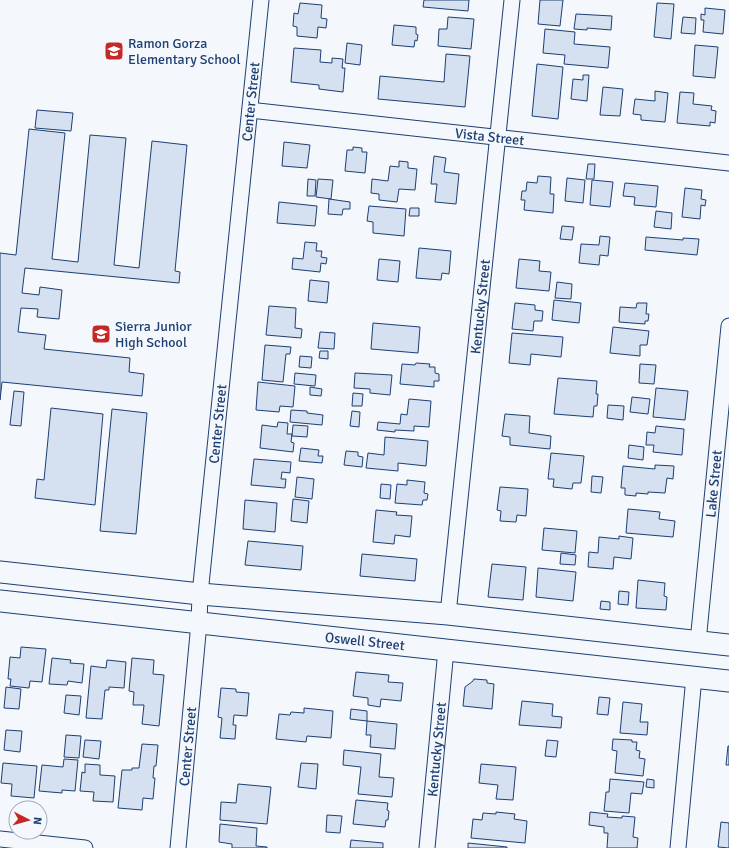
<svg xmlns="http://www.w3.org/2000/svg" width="729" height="848" font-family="Signika,sans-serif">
<rect width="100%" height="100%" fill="#f4f7fb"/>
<g fill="#d5e0f0" stroke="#1d3f73">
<polygon points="424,0 469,0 468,11 423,7"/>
<polygon points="540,0 563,0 560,26 538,24"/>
<polygon points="300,3 322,5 321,18 327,19 326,28 318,27 317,38 297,36 297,27 293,26 294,13 298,14"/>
<polygon points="657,3 674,4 671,39 654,37"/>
<polygon points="705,8 725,10 723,34 703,32 704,20 701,20 701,14 705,15"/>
<polygon points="576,14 612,16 611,30 587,28 587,30 574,29"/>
<polygon points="448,17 474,19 471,49 438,46 439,29 447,29"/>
<polygon points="683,17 696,18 695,34 681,33"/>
<polygon points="394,25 416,27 416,34 418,35 417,41 415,40 414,47 392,45"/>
<polygon points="545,29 575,32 574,44 610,47 608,68 564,64 565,55 543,53"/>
<polygon points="347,43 362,45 360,65 345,63"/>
<polygon points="695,45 718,47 715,78 693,76"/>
<polygon points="294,48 321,50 320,62 332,63 332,58 343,59 342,68 345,68 343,92 319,89 319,85 291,82"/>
<polygon points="446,54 470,56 465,107 378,99 380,76 444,82"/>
<polygon points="537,64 563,67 558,119 532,116"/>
<polygon points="583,75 589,75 587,101 571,99 573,79 583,80"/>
<polygon points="603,87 623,89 620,116 600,115"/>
<polygon points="655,91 668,93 665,122 641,120 641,115 633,114 635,99 655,101"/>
<polygon points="680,92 694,93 693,104 712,106 711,110 716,111 715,123 710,122 710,126 677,123"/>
<polygon points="37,110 73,113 71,131 35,128"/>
<polygon points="29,129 65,133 52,259 78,262 90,135 126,138 114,265 139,268 152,141 187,145 175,271 180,272 179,283 25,268 22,293 39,295 40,287 62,290 59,319 37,317 38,309 21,308 18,332 46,335 44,349 130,358 129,372 144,374 142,396 2,382 0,400 0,253 16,255"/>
<polygon points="284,142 310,145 307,168 282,166"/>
<polygon points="353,147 362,148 362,152 367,152 365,173 345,171 347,150 353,150"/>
<polygon points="434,156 446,158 444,172 459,174 456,204 435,202 437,184 431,184"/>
<polygon points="399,161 408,162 408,168 417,169 415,190 399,189 397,202 379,200 379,194 371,193 372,179 388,181 390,166 399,167"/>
<polygon points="588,164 595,164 594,179 586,179"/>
<polygon points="538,176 551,177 550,194 554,194 553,213 524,210 525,200 521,200 522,191 526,191 527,182 537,183"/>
<polygon points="567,178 585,180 583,203 565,201"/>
<polygon points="308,179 316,180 315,196 307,196"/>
<polygon points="318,179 333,180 331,199 316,197"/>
<polygon points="592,180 613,182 610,207 590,205"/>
<polygon points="625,183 658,186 656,207 634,205 635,197 623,196"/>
<polygon points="685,188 702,190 701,199 706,200 705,206 701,205 700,219 682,217"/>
<polygon points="329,199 350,202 350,209 343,209 342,215 328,214"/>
<polygon points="279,202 317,206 315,226 277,223"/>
<polygon points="369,206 406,209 404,236 373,233 373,222 367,221"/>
<polygon points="410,208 419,208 419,216 409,216"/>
<polygon points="656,211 672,213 671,229 654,227"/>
<polygon points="562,226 574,227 572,240 560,239"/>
<polygon points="600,236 610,237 608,256 600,255 599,265 579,263 581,244 599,245"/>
<polygon points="646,237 683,240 683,238 699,239 697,255 645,250"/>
<polygon points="305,242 317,243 316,251 322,251 321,257 327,258 326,264 321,263 320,272 292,269 293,258 303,259"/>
<polygon points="419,248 451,251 449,274 442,273 441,280 416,278"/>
<polygon points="379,259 400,261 398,282 377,280"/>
<polygon points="519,259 540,261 539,271 551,272 549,291 516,288"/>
<polygon points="310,280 329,282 327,303 308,301"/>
<polygon points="557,282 572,284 571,299 555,298"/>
<polygon points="554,300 581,303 579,323 552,320"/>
<polygon points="515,303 535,305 535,310 543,311 542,321 534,321 533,331 512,329"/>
<polygon points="637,303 647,303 646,314 649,314 648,321 645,321 645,324 619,322 620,307 636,308"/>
<polygon points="269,306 296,308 295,328 302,329 301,338 266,335"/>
<polygon points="373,323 420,327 418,353 371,349"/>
<polygon points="613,327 649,331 647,345 640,345 640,356 610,353"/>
<polygon points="320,332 335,333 334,349 318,348"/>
<polygon points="512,333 563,337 561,357 531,354 530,365 509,363"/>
<polygon points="265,345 291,347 290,354 286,354 283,382 262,380"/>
<polygon points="320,351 328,351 328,359 319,358"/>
<polygon points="300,356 312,357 311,368 299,367"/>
<polygon points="416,363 430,364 429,367 435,367 435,373 439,374 439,381 434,381 434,387 400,384 402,364 415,365"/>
<polygon points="640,364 656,365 654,384 639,383"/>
<polygon points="295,373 316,375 315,386 294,384"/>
<polygon points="355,373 392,375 390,395 370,393 370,389 354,388"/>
<polygon points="558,378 597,381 596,394 598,394 597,406 594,406 593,417 554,414"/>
<polygon points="258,382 295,386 293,407 280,406 279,412 256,410"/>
<polygon points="310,387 322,389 321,396 310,395"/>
<polygon points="656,388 688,391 685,420 653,417"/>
<polygon points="14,391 24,392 21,426 10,425"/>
<polygon points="353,393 363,394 362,406 352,406"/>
<polygon points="632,397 650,399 648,414 630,412"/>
<polygon points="409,399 431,401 429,427 414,426 414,431 395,430 395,432 377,430 378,422 400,424 401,414 407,415"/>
<polygon points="608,405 624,406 623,420 607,418"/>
<polygon points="51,408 103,414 95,505 35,498 37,479 44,480"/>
<polygon points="112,409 147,413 136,534 100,531"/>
<polygon points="291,410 307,411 307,413 323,415 322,425 290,422"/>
<polygon points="352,411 360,412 359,427 350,426"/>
<polygon points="505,414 530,416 529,433 551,436 550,449 510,445 510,437 502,436"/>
<polygon points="278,422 288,423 287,434 292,434 291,442 294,443 293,452 260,448 262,425 277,427"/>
<polygon points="293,425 308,426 307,437 292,436"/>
<polygon points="656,426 684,429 682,455 653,452 654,445 646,445 647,432 655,433"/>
<polygon points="385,437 428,441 426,466 398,463 398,471 366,468 368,453 384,455"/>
<polygon points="629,445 644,447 643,460 628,458"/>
<polygon points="301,448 319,450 318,456 323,456 322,463 299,461"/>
<polygon points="346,451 358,452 358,456 363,457 362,467 344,465"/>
<polygon points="551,453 584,456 581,483 573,483 572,489 553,487 554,479 548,479"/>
<polygon points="254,459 291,462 290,473 282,472 281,479 286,479 285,488 251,485"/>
<polygon points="655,465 674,466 673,479 667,478 665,493 648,492 648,494 636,493 636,496 625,495 625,488 621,488 623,466 655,469"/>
<polygon points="592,476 603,477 601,493 591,492"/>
<polygon points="297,477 314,479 312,499 295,497"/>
<polygon points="407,480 425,482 424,493 428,494 427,500 423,500 422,505 395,503 397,484 407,485"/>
<polygon points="381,484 391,485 390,499 380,498"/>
<polygon points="500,487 528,489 526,516 517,515 516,522 500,521 501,511 497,510"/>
<polygon points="293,499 309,501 307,523 291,521"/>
<polygon points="245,500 277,503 275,532 243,529"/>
<polygon points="628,509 660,512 659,519 675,521 673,537 626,533"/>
<polygon points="376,510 397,512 396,515 412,516 410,537 395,535 394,544 373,542"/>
<polygon points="544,528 577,531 575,553 542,550"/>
<polygon points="619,536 633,538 631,559 614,557 613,569 588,567 589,552 598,553 599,537 619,539"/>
<polygon points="248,541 303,546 301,570 245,565"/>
<polygon points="561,553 576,555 575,565 560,564"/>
<polygon points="362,554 417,559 415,581 360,576"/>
<polygon points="492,564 526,567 523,600 488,597"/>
<polygon points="538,568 576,572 573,601 536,597"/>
<polygon points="638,580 665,583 664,596 667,597 666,610 636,608"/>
<polygon points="619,591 629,592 628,605 618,604"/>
<polygon points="601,601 610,602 610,610 600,609"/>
<polygon points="21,647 46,649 42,682 30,681 29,688 10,686 11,679 8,679 10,657 20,658"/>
<polygon points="52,658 71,660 70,663 84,664 82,683 68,681 67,685 49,684"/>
<polygon points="132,658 154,660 153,674 164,675 159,726 142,724 144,705 133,705 134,692 129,691"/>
<polygon points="107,660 126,662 124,688 109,687 109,690 105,690 102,719 86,718 91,666 106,668"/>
<polygon points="356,672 389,675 388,682 403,683 401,701 381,699 380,707 368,705 368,698 353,696"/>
<polygon points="474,679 487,680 487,683 494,684 492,709 463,706 465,687 473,681"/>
<polygon points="6,687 21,689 19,709 4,708"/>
<polygon points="221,688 236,689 236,692 249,693 247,716 234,715 233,725 236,725 235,739 220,738 222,718 218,717"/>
<polygon points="66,695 81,696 79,715 64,713"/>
<polygon points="599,697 610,698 608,715 597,714"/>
<polygon points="522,701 553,704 552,716 562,717 561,728 519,725"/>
<polygon points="623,702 642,704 640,722 648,722 647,735 620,733"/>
<polygon points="304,708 333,711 331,738 307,736 306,742 276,739 279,714 290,715 291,712 304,713"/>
<polygon points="351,709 367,711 367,721 350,719"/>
<polygon points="367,721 397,724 395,749 370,747 371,735 366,735"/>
<polygon points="6,730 22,731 20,752 4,750"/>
<polygon points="66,735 81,736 79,758 64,757"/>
<polygon points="613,739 632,740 632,742 637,742 636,750 640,751 639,758 645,759 643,776 615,773 617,751 612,750"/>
<polygon points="85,740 101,741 99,759 83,757"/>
<polygon points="547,740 558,741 556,757 545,756"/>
<polygon points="142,744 158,745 156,766 154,766 153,778 155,778 153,799 143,798 142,810 118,808 122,770 132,770 132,768 139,768"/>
<polygon points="728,746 729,746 729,765 726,765"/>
<polygon points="344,750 381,754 379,777 394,778 392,797 358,794 361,767 343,765"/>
<polygon points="64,759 78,760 75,791 62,790 62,793 39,791 42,765 63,767"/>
<polygon points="3,763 37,766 34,798 11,796 12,784 1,783"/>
<polygon points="301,763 318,764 316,789 298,787"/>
<polygon points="85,764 100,765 100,775 115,776 113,802 93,801 94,792 80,791 82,772 85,773"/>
<polygon points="481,764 516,767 513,800 496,799 498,785 479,783"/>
<polygon points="610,779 644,782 642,794 631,793 629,813 604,811 606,792 609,792"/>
<polygon points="647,779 654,780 654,788 646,787"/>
<polygon points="238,784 271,787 267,824 220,820 221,802 236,803"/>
<polygon points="356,800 388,803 387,810 389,811 388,820 386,820 385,827 353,824"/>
<polygon points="496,812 515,814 514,819 527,821 525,843 471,838 473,819 482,820 483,813 496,814"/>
<polygon points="590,812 608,814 607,817 622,818 622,816 635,817 633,837 638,838 637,848 607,848 608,833 604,833 604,827 589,825"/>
<polygon points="327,815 342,816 340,833 326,832"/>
<polygon points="721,822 729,823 729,848 718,847"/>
<polygon points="220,824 257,828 256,846 267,847 267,848 232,848 232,844 219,842"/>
<polygon points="351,840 383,843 383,848 350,848"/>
<polygon points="468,843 507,847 507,848 468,848"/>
</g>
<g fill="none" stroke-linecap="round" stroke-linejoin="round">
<g stroke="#1d3f73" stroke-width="17">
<g id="street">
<path id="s1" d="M250,110L729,163"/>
<path id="s2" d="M448,614L512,0"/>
<path id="s3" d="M698,642L729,326"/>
<polyline points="0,839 85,848"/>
<path id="s4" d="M178,848L199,623L200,594L261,0"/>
<path id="s5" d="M427,848L446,650"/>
<polyline points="678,848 694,677"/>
</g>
</g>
<g stroke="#1d3f73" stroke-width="23">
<g id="secondary">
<polyline points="0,572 200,594 448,614 729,645"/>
<path id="s6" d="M0,601L729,681"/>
</g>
</g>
<use href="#street" stroke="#f4f7fb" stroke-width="15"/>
<use href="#secondary" stroke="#f4f7fb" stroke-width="21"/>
</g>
<defs>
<g id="school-square" transform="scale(1)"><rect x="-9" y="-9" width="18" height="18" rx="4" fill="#c62828" stroke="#f4f7fb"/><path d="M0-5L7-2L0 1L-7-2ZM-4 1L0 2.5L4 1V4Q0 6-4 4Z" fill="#fff"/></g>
</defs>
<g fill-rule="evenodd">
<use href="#school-square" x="114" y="51"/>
<use href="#school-square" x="101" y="334"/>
</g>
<g text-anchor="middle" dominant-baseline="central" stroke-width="3" stroke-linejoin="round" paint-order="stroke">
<g font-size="14" fill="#1d3f73" stroke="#f4f7fb" text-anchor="start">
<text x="128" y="43">Ramon Gorza<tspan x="128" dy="16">Elementary School</tspan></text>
<text x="115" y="326">Sierra Junior<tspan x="115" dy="16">High School</tspan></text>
</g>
<g font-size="14" fill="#1d3f73" stroke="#f4f7fb">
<text stroke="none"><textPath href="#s4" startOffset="750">Center Street</textPath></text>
<text stroke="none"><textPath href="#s1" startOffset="241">Vista Street</textPath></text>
<text stroke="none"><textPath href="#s2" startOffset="309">Kentucky Street</textPath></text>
<text stroke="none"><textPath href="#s4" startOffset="426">Center Street</textPath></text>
<text stroke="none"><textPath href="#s3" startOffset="159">Lake Street</textPath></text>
<text stroke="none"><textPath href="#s6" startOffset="367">Oswell Street</textPath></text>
<text stroke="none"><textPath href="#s4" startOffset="102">Center Street</textPath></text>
<text stroke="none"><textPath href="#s5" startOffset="99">Kentucky Street</textPath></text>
</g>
</g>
<g transform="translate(28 820) rotate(96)"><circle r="19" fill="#f4f7fb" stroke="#9eadc5"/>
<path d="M0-3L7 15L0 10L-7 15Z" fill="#c62828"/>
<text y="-6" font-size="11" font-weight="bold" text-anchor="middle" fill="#1d3f73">N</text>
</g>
</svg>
